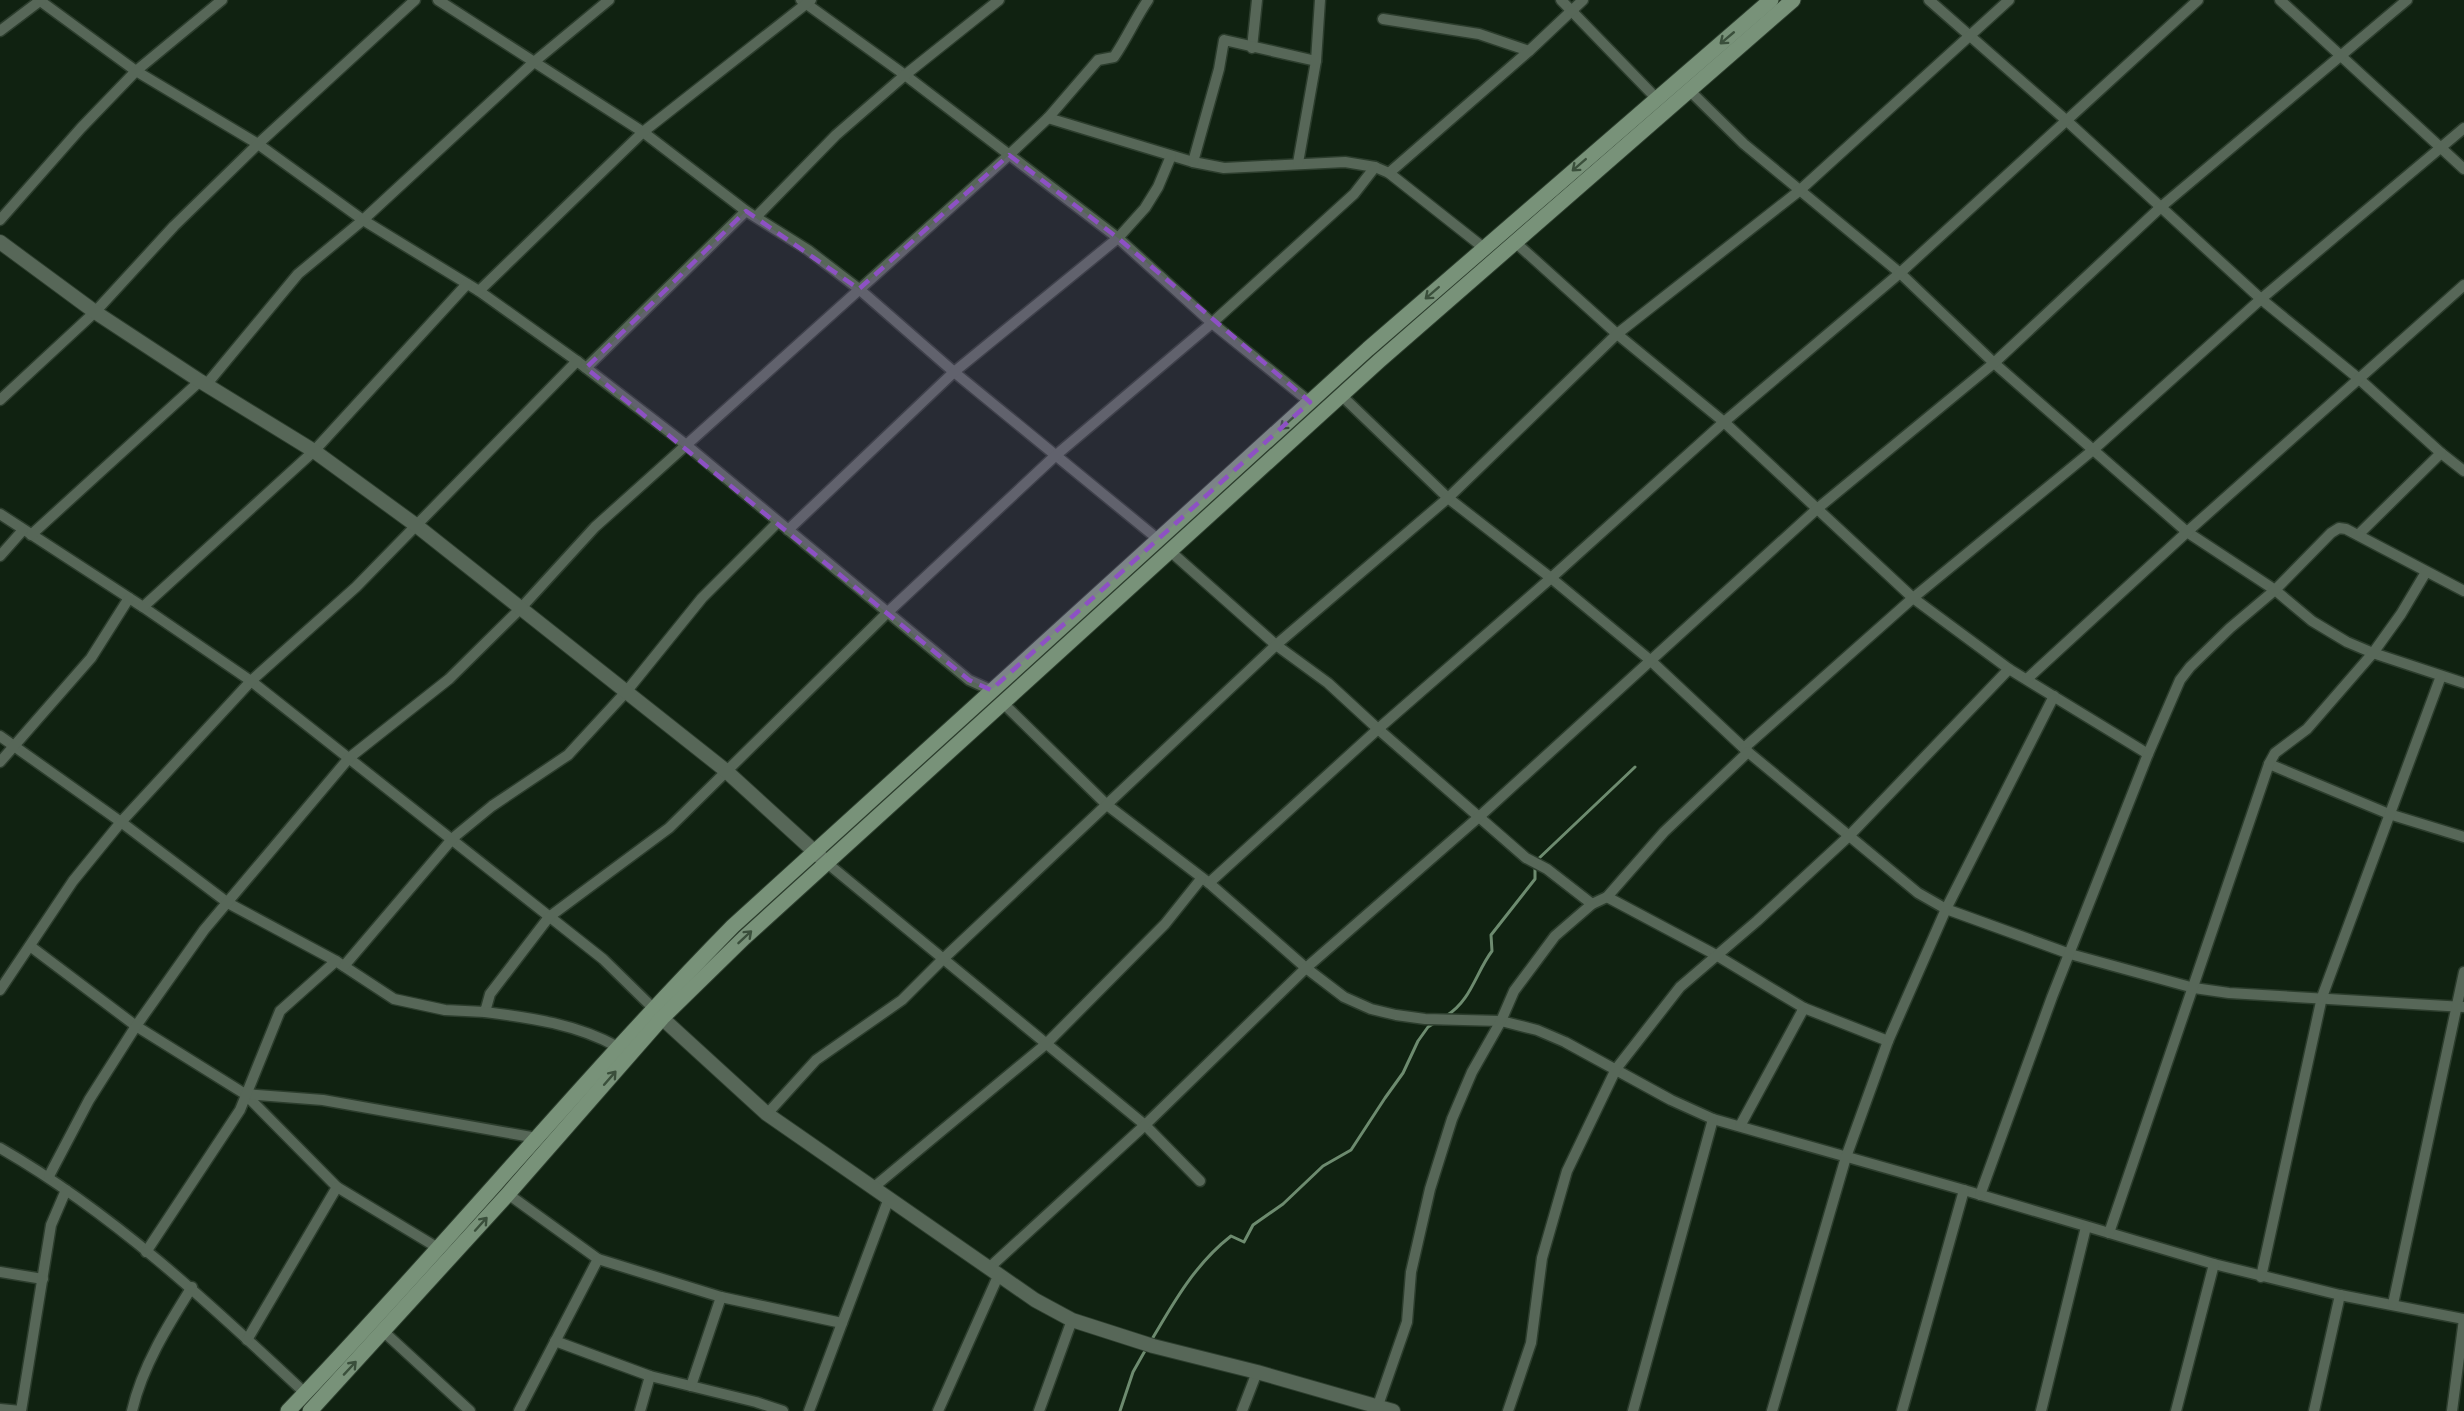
<svg xmlns="http://www.w3.org/2000/svg" width="2464" height="1411" font-family="Poppins,sans-serif">
<rect width="100%" height="100%" fill="#102211"/>
<g fill="none" stroke-linecap="round" stroke-linejoin="round">
<g stroke="#6d8b6f" stroke-width="3">
<path d="M1446,1016C1471,1001 1476,972 1492,951L1491,935L1535,879V862L1635,767"/>
<path d="M1151,1341C1173,1303 1195,1264 1231,1236L1244,1242L1253,1225L1283,1204L1323,1166L1351,1150L1385,1098L1403,1073L1418,1041L1428,1027L1436,1022"/>
<polyline points="1120,1411 1133,1372 1146,1349"/>
</g>
<g stroke="#2c3d2d" stroke-width="13">
<g id="minor">
<polyline points="39,0 136,71 258,144 363,220 479,291 577,361 685,444 969,680 991,690"/>
<polyline points="438,0 643,132 746,211 808,250 859,289 954,372 1159,540"/>
<polyline points="801,0 905,75 1118,238 1212,323 1310,402"/>
<polyline points="1561,0 1656,98"/>
<polyline points="1929,0 2067,121 2261,299 2358,378 2441,453 2464,471"/>
<polyline points="2280,0 2464,169"/>
<polyline points="1383,19 1479,34 1529,51"/>
<polyline points="0,31 41,0"/>
<polyline points="1252,48 1257,0"/>
<polyline points="1689,90 1744,144 1900,273 1994,363 2187,532 2275,590 2312,621 2347,642 2373,653 2464,683"/>
<polyline points="1048,118 1193,162 1224,168 1345,162 1375,167 1389,173 1484,248"/>
<polyline points="1193,162 1219,69 1224,40 1316,61"/>
<polyline points="1298,163 1316,61 1320,0"/>
<polyline points="1389,173 1529,51 1583,0"/>
<polyline points="757,216 836,135 905,75 999,0"/>
<polyline points="0,220 81,128 136,71 222,0"/>
<polyline points="1515,242 1617,334 1724,422 1913,598 2009,669 2148,754"/>
<polyline points="479,291 643,132 811,0"/>
<polyline points="586,368 746,211"/>
<polyline points="206,385 298,274 363,220 534,62 609,0"/>
<polyline points="1341,395 1448,498 1551,578 1650,660 1748,752 1918,893 1946,909 2070,954 2194,988 2229,993 2464,1007"/>
<polyline points="0,400 95,312 174,226 258,144 415,0"/>
<polyline points="0,514 143,607 251,681 603,959 653,1008"/>
<polyline points="788,530 954,372 1118,238 1145,208 1158,187 1171,156"/>
<polyline points="31,535 200,381"/>
<polyline points="2358,535 2441,453"/>
<polyline points="1170,551 1276,645 1328,683 1378,729 1526,858 1547,869 1592,904"/>
<polyline points="0,556 23,530"/>
<polyline points="143,607 314,451 467,284"/>
<polyline points="2027,679 2187,532 2464,285"/>
<polyline points="1002,702 1107,805 1209,883 1306,968 1344,997 1371,1009 1396,1015 1425,1019 1501,1021 1537,1030 1565,1042 1671,1100 1713,1119 1964,1190 2214,1264 2340,1295 2464,1319"/>
<polyline points="0,736 121,822 228,903 336,961 394,999 445,1010 485,1012 490,994 549,917 669,828 888,612 1055,456 1212,323 1354,194 1375,167"/>
<polyline points="1744,748 1913,598 2093,450 2261,299 2464,128"/>
<polyline points="0,762 91,658 129,598"/>
<polyline points="2269,764 2389,814 2464,837"/>
<polyline points="827,863 1145,1125 1200,1181"/>
<polyline points="1209,883 1378,729 1551,578 1724,422 1900,273 2198,0"/>
<polyline points="1607,897 1716,955 1804,1008 1888,1041"/>
<polyline points="30,946 136,1026 245,1094 337,1187 438,1248"/>
<polyline points="344,966 453,838 492,806 568,755 626,692 702,598 778,522"/>
<polyline points="0,990 73,881 121,822 251,681 356,587 577,361"/>
<path d="M485,1012C532,1018 576,1024 618,1047"/>
<polyline points="245,1094 323,1100 537,1138"/>
<polyline points="767,1114 816,1060 902,1000 942,960 1276,645 1448,498 1617,334 1799,191 2009,0"/>
<polyline points="1740,1126 1804,1008"/>
<path d="M0,1148C113,1213 210,1304 305,1393"/>
<path d="M49,1176L89,1100L136,1026L204,930L349,758L449,679L521,608L595,527L1009,155L1048,118L1098,60L1114,57C1127,38 1135,19 1148,0"/>
<polyline points="874,1187 1046,1044 1165,924 1201,879"/>
<polyline points="508,1194 598,1259 721,1297 842,1323"/>
<polyline points="1980,1195 2052,997 2148,754 2180,680 2190,667 2230,628 2275,590 2331,533 2339,528 2346,529 2464,591"/>
<polyline points="2109,1233 2269,764 2275,753 2307,729 2373,653 2401,614 2426,572"/>
<polyline points="146,1252 240,1110 280,1011 336,961"/>
<polyline points="990,1267 1145,1125 1306,968 1480,816 1818,508 1994,363 2162,206 2407,0"/>
<polyline points="0,1272 43,1279"/>
<polyline points="2261,1277 2322,997 2441,676"/>
<polyline points="2393,1304 2464,972"/>
<polyline points="383,1331 470,1411"/>
<polyline points="247,1340 337,1187"/>
<polyline points="555,1341 650,1376 756,1402 783,1411"/>
<polyline points="691,1386 721,1297"/>
<polyline points="0,1409 21,1411"/>
<polyline points="21,1411 51,1225 66,1190"/>
<path d="M132,1411C142,1367 168,1325 192,1287"/>
<polyline points="519,1411 598,1259"/>
<polyline points="640,1411 650,1376"/>
<polyline points="809,1411 889,1198"/>
<polyline points="938,1411 999,1274"/>
<polyline points="1039,1411 1072,1320"/>
<polyline points="1242,1411 1257,1372"/>
<polyline points="1376,1411 1407,1322 1411,1272 1430,1189 1452,1119 1472,1072 1501,1021 1514,991 1555,936 1592,904 1607,897 1664,832 1748,752"/>
<polyline points="1508,1411 1531,1343 1542,1258 1567,1171 1616,1069 1680,987 1757,921 1849,836 2009,669"/>
<polyline points="1633,1411 1713,1119"/>
<polyline points="1772,1411 1846,1157 1888,1041 1946,909 2054,696"/>
<polyline points="1902,1411 1964,1190"/>
<polyline points="2041,1411 2086,1227"/>
<polyline points="2176,1411 2214,1264"/>
<polyline points="2314,1411 2340,1295"/>
<polyline points="2452,1411 2464,1319"/>
</g>
</g>
<g stroke="#2c3d2d" stroke-width="16">
<g id="tertiary">
<polyline points="0,242 95,312 200,381 314,451 417,526 725,770 827,863"/>
<polyline points="662,1018 767,1114 1035,1300 1072,1320 1153,1346 1257,1372 1393,1411"/>
</g>
</g>
<g stroke="#2c3d2d" stroke-width="17">
<g id="secondary">
<path d="M288,1411C440,1253 579,1083 733,926L1368,349L1771,0"/>
<polyline points="310,1411 508,1194 662,1018 744,938 1379,361 1793,0"/>
</g>
</g>
<use href="#minor" stroke="#576758" stroke-width="10"/>
<use href="#tertiary" stroke="#576758" stroke-width="14"/>
<use href="#secondary" stroke="#789279" stroke-width="15"/>
</g>
<defs><path id="oneway-shaft" d="M-6 0H5M1.5-3L5.5 0L1.5 3" fill="none" stroke-width="1.6" stroke-linecap="round" stroke-linejoin="round" transform="scale(1.5)"/></defs>
<g stroke="#3a4f3b">
<use href="#oneway-shaft" transform="translate(1727 38) rotate(140)"/>
<use href="#oneway-shaft" transform="translate(1579 165) rotate(139)"/>
<use href="#oneway-shaft" transform="translate(1432 293) rotate(139)"/>
<use href="#oneway-shaft" transform="translate(1287 423) rotate(138)"/>
<use href="#oneway-shaft" transform="translate(745 937) rotate(-43)"/>
<use href="#oneway-shaft" transform="translate(610 1078) rotate(-49)"/>
<use href="#oneway-shaft" transform="translate(481 1224) rotate(-48)"/>
<use href="#oneway-shaft" transform="translate(350 1368) rotate(-47)"/>
</g>
<path fill="#8d51c4" fill-opacity="0.2" stroke="#8d51c4" stroke-width="4.5" stroke-dasharray="12 8" stroke-linejoin="round" d="M1009,155L1118,238L1310,402L991,690L969,680L586,368L746,211L859,289Z"/>
</svg>
